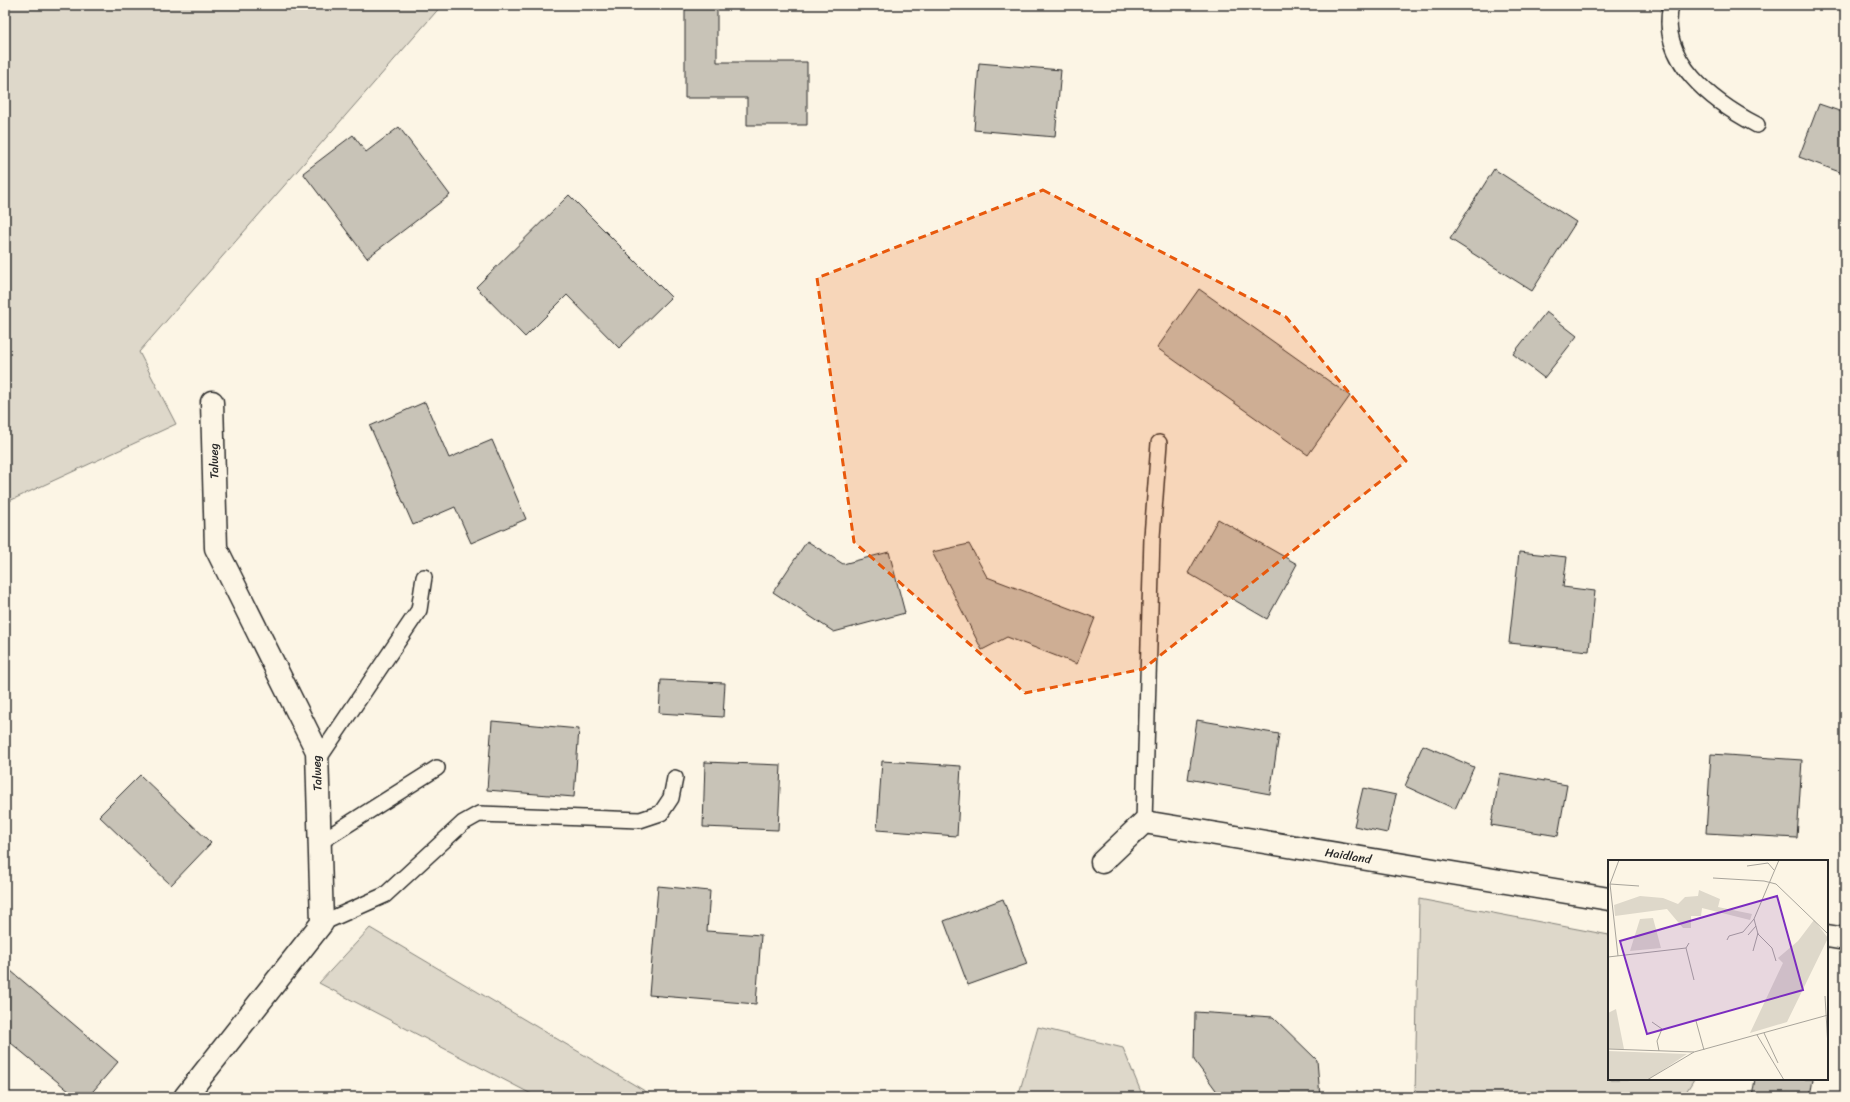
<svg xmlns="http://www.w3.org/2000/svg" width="1850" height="1102" font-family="Sriracha,sans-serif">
<rect width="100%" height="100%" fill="#fcf5e5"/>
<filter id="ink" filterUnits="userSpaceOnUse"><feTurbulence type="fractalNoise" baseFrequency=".025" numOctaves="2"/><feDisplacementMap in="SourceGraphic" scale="8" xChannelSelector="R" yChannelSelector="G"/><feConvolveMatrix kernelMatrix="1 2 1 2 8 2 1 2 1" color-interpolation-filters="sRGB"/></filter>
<g filter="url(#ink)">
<g fill="#ded8ca" stroke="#84827a">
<polygon points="5,5 442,5 139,352 176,424 5,503"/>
<polygon points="1419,899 1609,935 1609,1079 1694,1079 1683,1097 1415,1097"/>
<polygon points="370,928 655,1097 537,1097 319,983"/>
<polygon points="1038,1027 1123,1048 1143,1097 1018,1097"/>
</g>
<g fill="#c8c3b7" stroke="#2b2b2b">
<rect x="1288" y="5" width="72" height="3"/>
<polygon points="685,6 717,6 717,62 807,62 807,125 747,125 747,98 685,98"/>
<polygon points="979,63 1061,70 1055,137 974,130"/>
<polygon points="1819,104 1845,113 1845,174 1799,157"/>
<polygon points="399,127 450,195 367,258 303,173 353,135 366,152"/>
<polygon points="1494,169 1576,222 1532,291 1450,239"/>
<polygon points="569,195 671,297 619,348 567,295 525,337 476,287"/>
<polygon points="1199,289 1350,396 1308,455 1157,348"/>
<polygon points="1546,312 1577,336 1544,378 1513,354"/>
<polygon points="425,402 449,458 492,440 526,519 471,543 455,507 413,525 370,426"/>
<polygon points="1218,519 1297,564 1267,619 1188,573"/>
<polygon points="807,541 843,564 889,552 905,613 834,632 773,592"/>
<polygon points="969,544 987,577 1095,618 1077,664 1007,637 982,650 932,552"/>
<polygon points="1519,552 1567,557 1563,587 1595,591 1589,651 1509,643"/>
<polygon points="661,680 725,683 723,717 659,713"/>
<polygon points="1197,720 1279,734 1270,794 1188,779"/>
<polygon points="492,721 579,729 574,797 487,790"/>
<polygon points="1423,745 1474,767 1455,809 1405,786"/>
<polygon points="1711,754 1802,760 1797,838 1706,833"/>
<polygon points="882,761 961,766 957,836 877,830"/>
<polygon points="705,762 781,765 778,830 703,827"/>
<polygon points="1500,773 1567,785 1558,836 1491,825"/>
<polygon points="140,775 211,843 171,885 99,816"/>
<polygon points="1363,788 1396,795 1387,833 1354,826"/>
<polygon points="658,886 710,891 707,931 761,935 756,1004 649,995"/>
<polygon points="1003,899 1027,964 968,985 944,921"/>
<polygon points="11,971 118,1062 88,1097 76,1097 5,1038 5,978"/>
<polygon points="1195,1012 1273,1017 1317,1060 1320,1097 1221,1097 1194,1060"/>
<polygon points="1755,1079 1813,1079 1810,1097 1752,1097"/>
</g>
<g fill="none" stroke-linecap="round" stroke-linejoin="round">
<g stroke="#2b2b2b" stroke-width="18">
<g id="service">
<path d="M1671,5C1658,61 1713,102 1757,125"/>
<polyline points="317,761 419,610 424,577"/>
<polyline points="1144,822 1152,537 1159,443"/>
<polyline points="320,842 437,768"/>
<polyline points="322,923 385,895 463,823 479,814 640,820 661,813 671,798 675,778"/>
</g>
</g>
<g stroke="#2b2b2b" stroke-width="25">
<g id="minor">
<path id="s1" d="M1102,862L1144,822L1609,899"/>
<polyline points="1827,936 1845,939"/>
<polyline points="185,1097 322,923 317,751 216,548 212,402"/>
</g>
</g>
<use href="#service" stroke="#fcf5e5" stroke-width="15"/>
<use href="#minor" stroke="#fcf5e5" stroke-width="22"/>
</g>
</g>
<path fill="#e8590c" fill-opacity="0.2" stroke="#e8590c" stroke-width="3" stroke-dasharray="8 5" stroke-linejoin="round" d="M1043,190L1286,317L1406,461L1143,669L1025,693L854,542L817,278Z"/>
<g text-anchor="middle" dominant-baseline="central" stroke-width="4" stroke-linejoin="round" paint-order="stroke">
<g font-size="12" fill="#2b2b2b" stroke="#fcf5e5">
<text transform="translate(214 461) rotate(-91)">Talweg</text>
<text transform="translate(317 773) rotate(-92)">Talweg</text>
<text stroke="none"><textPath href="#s1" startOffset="265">Haidland</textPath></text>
</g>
</g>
<g transform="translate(1608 860)">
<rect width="220" height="220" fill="#fcf5e5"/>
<path d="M91,30L112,39L110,47L144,54L142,60L94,48L93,56H83V68H75L59,49L7,56L6,45L32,36L55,38L70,44L77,37L90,36ZM45,58L53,88L22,91L32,59ZM206,60L220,78L179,162L142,173L175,103L170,98L190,81ZM8,149L16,189H0V153ZM0,191L79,194L40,220H0Z" fill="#ded8ca"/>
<path fill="none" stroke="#a8a49b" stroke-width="1" d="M139,6L160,3L166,10M105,18L156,21L168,24L220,74M2,24L31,26M140,75L148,66M119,80L121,76L135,72L146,59M78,88L86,120M145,91L150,73M10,96L2,24L11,0M0,97L78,88L81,83M168,101L164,88L150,74L146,59L171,0M217,136L220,187M88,161L96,190M44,162L54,169L49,181L51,191M156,173L170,203M149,175L176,220M0,189L86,192M39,220L86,192L220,155"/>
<path fill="#7b2cbf" fill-opacity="0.15" stroke="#7b2cbf" stroke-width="2" d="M169,36L195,130L39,174L12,81Z"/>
<rect width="220" height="220" fill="none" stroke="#2b2b2b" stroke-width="2"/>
</g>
<rect width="1850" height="1102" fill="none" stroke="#fcf5e5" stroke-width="20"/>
<rect x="10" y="10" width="1830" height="1082" fill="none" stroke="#2b2b2b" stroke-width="1.5" filter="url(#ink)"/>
</svg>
